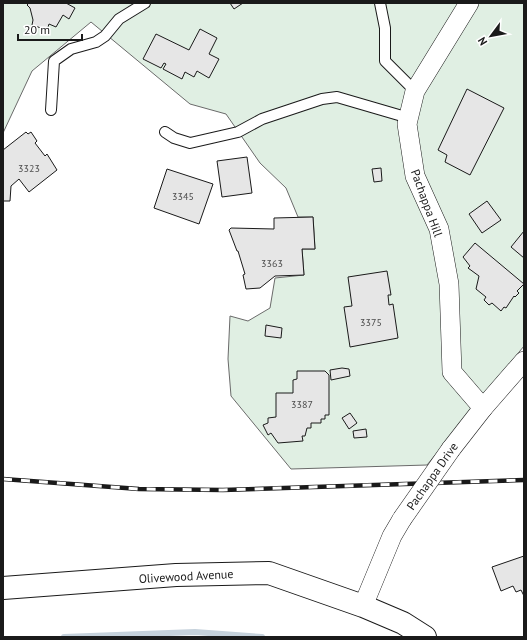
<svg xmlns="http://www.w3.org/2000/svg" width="527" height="640" font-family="'PT Sans',sans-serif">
<rect width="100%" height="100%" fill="#fff"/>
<polygon fill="#e0efe3" stroke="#6a6a6a" points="3,3 524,3 524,346 427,465 291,469 231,396 228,359 230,316 248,321 270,308 275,278 304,275 302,249 315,249 313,217 298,217 286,188 260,163 226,114 190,104 91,22 32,71 3,133"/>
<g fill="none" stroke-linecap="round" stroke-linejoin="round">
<polyline stroke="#c6d2dc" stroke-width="6" points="64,637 195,632 262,637"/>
</g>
<g fill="#e6e6e6" stroke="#1a1a1a">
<polygon points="29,3 66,3 75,8 69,19 63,15 56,27 49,24 47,30 32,25 33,20 30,8 27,5"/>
<polygon points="230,3 243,3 234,9"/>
<polygon points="200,29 217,38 209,54 219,59 209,78 197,71 194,77 185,72 182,79 163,69 166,64 164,63 161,68 143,59 156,34 189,50"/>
<polygon points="467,89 504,108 470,175 445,162 447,155 438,150"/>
<polygon points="26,132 28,134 31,132 37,141 35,143 45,156 47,154 57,170 29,192 19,179 11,186 10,201 3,201 3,150"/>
<polygon points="247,157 252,193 222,197 217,161"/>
<polygon points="381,168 382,181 374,182 372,169"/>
<polygon points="167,169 213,184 199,224 154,208"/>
<polygon points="487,201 501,220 482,233 469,214"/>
<polygon points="313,217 315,249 302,249 304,275 275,276 260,288 246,289 243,275 245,274 238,251 237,251 229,230 231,228 274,229 274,218"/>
<polygon points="524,231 524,258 511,247"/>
<polygon points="475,243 524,284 517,291 519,293 515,297 514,296 506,308 504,307 501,311 492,303 489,305 484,300 486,297 476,289 479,276 468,268 470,266 463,257"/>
<polygon points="387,271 391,295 388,295 389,305 393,304 398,338 350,347 344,307 352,306 348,277"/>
<polygon points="266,325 282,328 281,338 265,336"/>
<polygon points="342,368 349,369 350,376 331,380 330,370"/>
<polygon points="297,371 325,371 329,375 329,415 325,415 325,419 321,419 321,423 311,423 311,428 307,428 305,436 302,436 303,441 278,443 271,433 268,435 263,425 268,423 268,418 276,417 276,393 293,393 293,380 297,379"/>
<polygon points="350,413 357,423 349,429 342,418"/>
<polygon points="366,429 367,437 354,438 353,431"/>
<polygon points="524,556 524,596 521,590 516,592 513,586 501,591 492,567"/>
</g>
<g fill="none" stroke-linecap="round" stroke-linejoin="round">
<g stroke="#1a1a1a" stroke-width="12">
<g id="lane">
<polyline points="380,3 385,28 385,61 415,91"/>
<polyline points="51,110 54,61 71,49 96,42 105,36 119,19 145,3"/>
<polyline points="165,132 174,138 190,143 238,132 262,119 322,99 337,97 409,118"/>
</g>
</g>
<g stroke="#1a1a1a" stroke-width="20">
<g id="street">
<polyline points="469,3 415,91 407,124 415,176 439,229 449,284 452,372 483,408"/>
<polyline points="451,449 483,408 524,361"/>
<polyline points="363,606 392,536 402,519"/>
</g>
</g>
<g stroke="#1a1a1a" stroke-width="24">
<polyline id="secondary" points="3,588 176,575 269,573 363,606 403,623 425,637"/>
</g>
<use href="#lane" stroke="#fff" stroke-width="10"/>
<use href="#street" stroke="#fff" stroke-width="19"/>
<use href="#secondary" stroke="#fff" stroke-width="22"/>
<g stroke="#1a1a1a" stroke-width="4.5">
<polyline id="rail" points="3,479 139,489 223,490 524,480"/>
</g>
<use href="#rail" stroke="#fff" stroke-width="3" stroke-dasharray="9" stroke-linecap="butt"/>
<g stroke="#1a1a1a" stroke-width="20" stroke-linecap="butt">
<polyline id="street-bridge" points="402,519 451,449"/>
</g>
<use href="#street-bridge" stroke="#fff" stroke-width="19"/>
</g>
<g text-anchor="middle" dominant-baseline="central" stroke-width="3" stroke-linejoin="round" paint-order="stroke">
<g font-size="10" fill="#4d4d4d">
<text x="29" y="168">3323</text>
<text x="183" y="196">3345</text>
<text x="272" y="263">3363</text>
<text x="371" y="322">3375</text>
<text x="302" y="404">3387</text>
</g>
<g font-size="12" fill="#1a1a1a" stroke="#fff">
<text transform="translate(427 203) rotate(70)">Pachappa Hill</text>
<text transform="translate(432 476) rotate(-55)">Pachappa Drive</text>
<text transform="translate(186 576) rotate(-3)">Olivewood Avenue</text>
</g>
</g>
<rect width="527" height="640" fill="none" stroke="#1a1a1a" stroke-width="8"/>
<g transform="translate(491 36) rotate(238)" stroke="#ffffff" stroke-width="3" paint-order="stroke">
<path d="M0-3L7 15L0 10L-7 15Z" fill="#1a1a1a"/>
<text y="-6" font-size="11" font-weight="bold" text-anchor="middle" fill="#1a1a1a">N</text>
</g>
<path d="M18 34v6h64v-6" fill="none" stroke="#1a1a1a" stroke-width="2"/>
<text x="24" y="34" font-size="12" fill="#1a1a1a" stroke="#ffffff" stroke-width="3" paint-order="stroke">20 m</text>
</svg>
